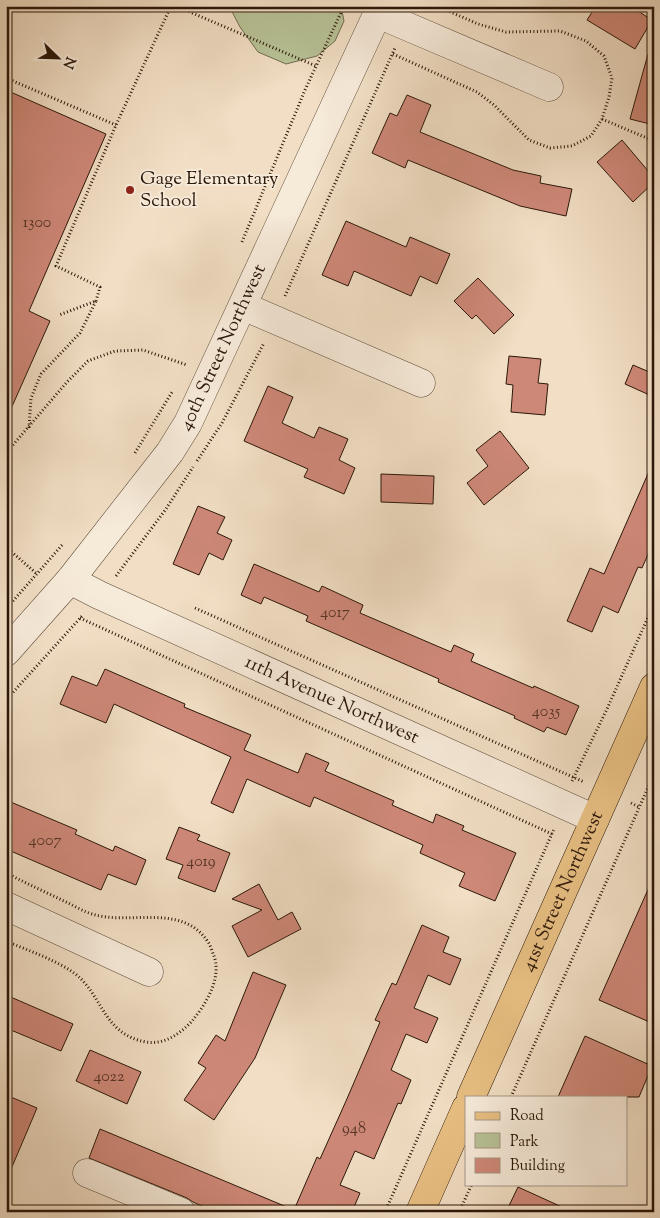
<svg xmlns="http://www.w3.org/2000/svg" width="660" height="1218" font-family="'Sorts Mill Goudy',serif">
<rect width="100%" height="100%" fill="#f1dec4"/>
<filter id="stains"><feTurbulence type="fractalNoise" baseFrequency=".004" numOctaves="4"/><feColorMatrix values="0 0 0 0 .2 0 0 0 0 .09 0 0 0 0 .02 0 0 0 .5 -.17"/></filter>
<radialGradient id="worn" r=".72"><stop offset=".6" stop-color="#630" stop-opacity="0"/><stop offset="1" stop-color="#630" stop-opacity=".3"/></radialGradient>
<polygon fill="#b7c296" stroke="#716c50" points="229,6 341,6 344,21 335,41 317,56 286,64 258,52 240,27"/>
<g fill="#ce8878" stroke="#2b1709">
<polygon points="596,6 630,6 652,20 635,49 587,20"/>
<polygon points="648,54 654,55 654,125 630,119"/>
<polygon points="6,90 106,134 29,311 50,321 6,420"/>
<polygon points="407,95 431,105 420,132 513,170 541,176 540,183 572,189 566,216 520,206 408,160 405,168 372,153 390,113 397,116"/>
<polygon points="622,140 654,178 654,182 633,202 597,162"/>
<polygon points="346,221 406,247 410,237 450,254 437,284 420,276 411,296 354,271 348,286 322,275"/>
<polygon points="478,278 514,315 494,334 476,315 472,319 454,301"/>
<polygon points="509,356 541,359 538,383 548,384 545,415 511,412 513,385 506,384"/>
<polygon points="633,365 654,374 654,397 625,384"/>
<polygon points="268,386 293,397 282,423 314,438 319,427 348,439 339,460 355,468 344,494 304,477 308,469 244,441"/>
<polygon points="500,431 529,468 484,505 467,483 488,466 476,450"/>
<polygon points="654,460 654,541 642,568 638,567 618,613 603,606 592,632 567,621 590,568 604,574"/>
<polygon points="381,474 434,476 433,504 381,502"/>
<polygon points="198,506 225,517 217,533 232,540 223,560 209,553 199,575 173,564"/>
<polygon points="254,564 319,592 322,586 363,605 360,613 451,652 454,645 474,654 471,661 533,688 534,686 579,706 566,735 547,727 544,732 514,718 515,716 438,682 439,679 306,621 308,616 264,597 261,604 241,595"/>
<polygon points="105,669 185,704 184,707 251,735 244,750 298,773 306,753 329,763 325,771 394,801 392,805 433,823 436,814 464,826 462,830 516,853 495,901 459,886 465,873 420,853 423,845 314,797 310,807 247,779 233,813 211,803 231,757 114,704 106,723 60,704 72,676 97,686"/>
<polygon points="6,800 77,830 75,834 113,851 115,846 146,860 136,885 108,874 101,890 6,849"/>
<polygon points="179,827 200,835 197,840 230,853 215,892 178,878 183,865 166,859"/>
<polygon points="654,876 654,1024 599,1000"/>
<polygon points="259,884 278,920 292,912 301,929 248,957 232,926 262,910 232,899"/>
<polygon points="422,925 449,937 443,952 461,959 450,985 428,975 414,1008 438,1018 427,1043 406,1034 391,1070 411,1080 401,1104 398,1103 374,1159 355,1151 340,1185 360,1193 352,1212 215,1212 193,1202 187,1198 89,1158 100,1129 294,1210 317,1157 320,1159 346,1101 380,1022 375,1020 392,983 396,985"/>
<polygon points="253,972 286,985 255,1058 214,1120 184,1100 206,1068 198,1063 216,1035 225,1041"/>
<polygon points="6,995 73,1024 61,1051 6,1028"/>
<polygon points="585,1036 652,1066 639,1097 558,1097"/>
<polygon points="90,1050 141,1072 127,1104 76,1081"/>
<polygon points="6,1095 37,1108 6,1181"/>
<polygon points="518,1187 573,1212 506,1212"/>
</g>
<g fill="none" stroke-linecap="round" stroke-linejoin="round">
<g stroke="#5c4938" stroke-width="29">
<g id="minor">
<polyline points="378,14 549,87"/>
<polyline points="243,306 421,383"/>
<path id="s1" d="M70,580L99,595L595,819"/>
<path id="s2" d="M6,652L70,580L170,452L188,423L381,6"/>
<polyline points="6,906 149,972"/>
<polyline points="87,1173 181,1212"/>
</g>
</g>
<g stroke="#2b1709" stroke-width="29">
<g id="major">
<path id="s3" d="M471,1097L654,687"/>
<polyline points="420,1212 466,1108"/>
</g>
</g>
<g stroke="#2b1709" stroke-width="3" stroke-dasharray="1 2.5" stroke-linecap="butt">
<polyline points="176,6 316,66"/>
<polyline points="393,54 477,92 494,105 529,140 550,148 572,146 591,136 602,119 609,97 612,78 604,56 586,41 560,31 506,32 478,24 437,6"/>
<polyline points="6,78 116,125"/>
<polyline points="602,119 654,141"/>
<polyline points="242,242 305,90 344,6"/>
<polyline points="285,296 395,48"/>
<polyline points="96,301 100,287 56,266 116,125 171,6"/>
<polyline points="29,428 31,398 41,374 80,333 96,301 59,315"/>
<polyline points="6,453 67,382 88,361 115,351 143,350 187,365"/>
<polyline points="135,453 172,392"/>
<polyline points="197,461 222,423 264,343"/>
<polyline points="6,547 37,574"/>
<polyline points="116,576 166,509 193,467"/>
<polyline points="195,608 584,782"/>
<polyline points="6,609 63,544"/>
<polyline points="80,618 552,834"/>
<polyline points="6,700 83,615"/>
<polyline points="572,781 607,709 654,604"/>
<polyline points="631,803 639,807"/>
<path d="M6,873C26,883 45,892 64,901C73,905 82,911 92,914C129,926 182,902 208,942C211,946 212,952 214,956C222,978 206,1004 192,1021C180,1034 164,1045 146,1042C102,1034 103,994 74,973C54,959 29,951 6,941"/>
<polyline points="511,1097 654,774"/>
<polyline points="385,1212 554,829"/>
<polyline points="459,1212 472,1184"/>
</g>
<use href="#minor" stroke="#f6ead9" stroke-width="28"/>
<use href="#major" stroke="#e8bf82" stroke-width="28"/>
</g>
<circle fill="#8f2418" stroke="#f6ead9" stroke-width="2" cx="130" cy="190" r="5"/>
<g text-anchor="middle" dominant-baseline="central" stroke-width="4" stroke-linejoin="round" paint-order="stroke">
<g font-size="16" fill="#543325">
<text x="37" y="223">1300</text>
<text x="335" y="613">4017</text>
<text x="546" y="712">4035</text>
<text x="45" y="841">4007</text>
<text x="201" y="862">4019</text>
<text x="109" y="1077">4022</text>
<text x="354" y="1129">948</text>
</g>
<g font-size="19" fill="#2b1709" stroke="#f6ead9" text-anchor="start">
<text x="140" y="179">Gage Elementary<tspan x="140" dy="22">School</tspan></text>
</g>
<g font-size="19" fill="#2b1709" stroke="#f6ead9">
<text stroke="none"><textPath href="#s2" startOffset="376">40th Street Northwest</textPath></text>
<text stroke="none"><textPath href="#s1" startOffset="288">11th Avenue Northwest</textPath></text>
<text stroke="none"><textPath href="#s3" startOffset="225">41st Street Northwest</textPath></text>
</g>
</g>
<rect width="660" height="1218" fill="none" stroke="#f1dec4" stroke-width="25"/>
<rect x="8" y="8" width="645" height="1203" fill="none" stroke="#2b1709" stroke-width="2.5"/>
<rect x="12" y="12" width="635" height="1193" fill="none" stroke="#2b1709"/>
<rect x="465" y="1096" width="162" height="90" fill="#f6ead9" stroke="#a59686"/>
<rect x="475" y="1112" width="25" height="8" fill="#e8bf82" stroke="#a59686"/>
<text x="510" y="1120" font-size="15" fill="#2b1709">Road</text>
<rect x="475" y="1133" width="25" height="15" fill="#b7c296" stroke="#a59686"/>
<text x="510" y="1146" font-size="15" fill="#2b1709">Park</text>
<rect x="475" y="1158" width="25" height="15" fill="#ce8878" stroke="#a59686"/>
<text x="510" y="1170" font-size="15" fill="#2b1709">Building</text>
<g transform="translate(58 58) rotate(113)" stroke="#f6ead9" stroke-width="4" paint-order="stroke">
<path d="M0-4L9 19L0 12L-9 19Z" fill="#2b1709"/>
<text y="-8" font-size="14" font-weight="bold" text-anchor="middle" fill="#2b1709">N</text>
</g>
<rect width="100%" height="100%" filter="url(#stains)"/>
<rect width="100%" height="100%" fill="url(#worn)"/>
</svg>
